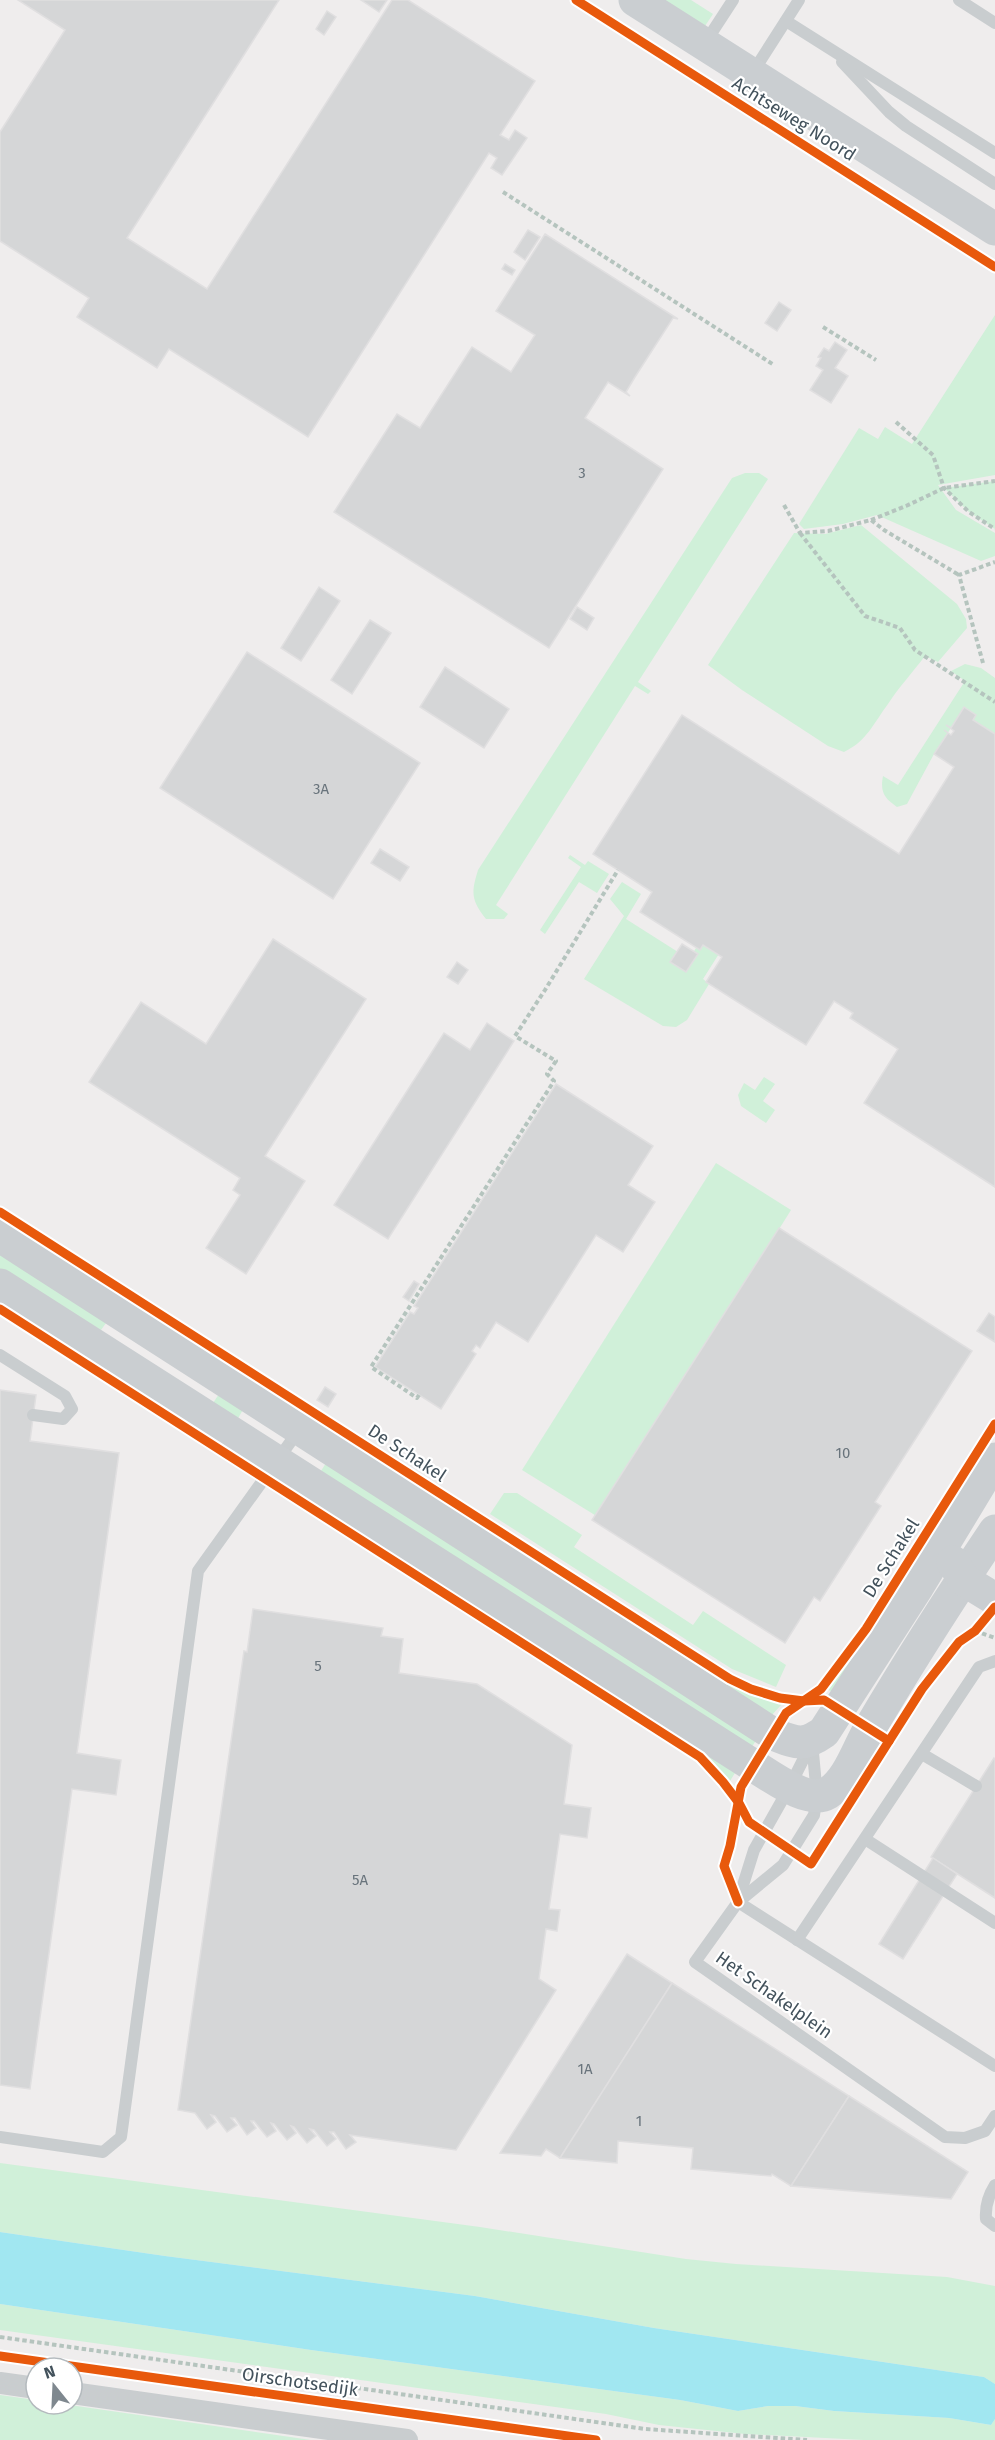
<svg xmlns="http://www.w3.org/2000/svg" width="995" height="2440" font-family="'Fira Sans',sans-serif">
<rect width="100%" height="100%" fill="#efeded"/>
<g fill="#d0f0d9">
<polygon points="657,0 691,0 713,14 705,26"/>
<polygon points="995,315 995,475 938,485 956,510 995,533 995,556 981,561 877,515 843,524 804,529 799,524 859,428 878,439 885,427 912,444"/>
<path d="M745,473H759L768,479L638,682L651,691L648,694L635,686L496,905L508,914L504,919H486C471,900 471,893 478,870L732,478Z"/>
<polygon points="995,481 995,529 969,512 944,488"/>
<path d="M861,525L957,604L966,619L967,628L938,662L925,656C913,672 899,687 888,704C873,724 867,741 844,752L828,746L742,690L708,665L794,533L825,534Z"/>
<path d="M965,664L981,668L995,678V734L973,720L976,715L964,708L934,754L907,804L897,807C884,798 880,792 883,776L898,785L965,681L951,671Z"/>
<polygon points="570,855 585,865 588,861 609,874 597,893 579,882 545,934 540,930 581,867 568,858"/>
<polygon points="622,882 641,894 626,919 689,959 703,937 722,949 703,979 709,984 687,1020 676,1027 663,1026 584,979 624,916 610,899"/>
<polygon points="764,1077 775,1084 763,1101 775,1110 766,1123 741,1106 738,1095 744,1083 755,1090"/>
<polygon points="716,1163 791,1210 598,1517 522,1470"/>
<polygon points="0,1249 106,1323 101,1330 0,1271"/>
<polygon points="221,1391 245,1406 236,1422 211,1406"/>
<polygon points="326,1463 760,1734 750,1750 321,1471"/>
<polygon points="504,1493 517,1493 582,1535 574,1547 693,1625 703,1611 786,1665 776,1687 732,1669 490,1514"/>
<polygon points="490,1530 727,1682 782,1704 771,1716 488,1535"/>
<polygon points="861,1641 863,1641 836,1694 825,1688 844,1668"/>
<polygon points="702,1745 738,1768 730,1781 709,1759 693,1748"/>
<polygon points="0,2163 480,2227 686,2259 736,2264 947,2277 995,2286 995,2384 984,2377 654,2328 475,2296 165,2256 0,2232"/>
<polygon points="0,2304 311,2350 680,2400 738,2411 768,2406 795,2406 834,2411 949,2418 991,2425 995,2419 995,2440 864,2440 745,2434 659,2425 606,2414 0,2330"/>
<polygon points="0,2395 36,2400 36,2404 63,2404 311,2440 0,2440"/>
</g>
<polygon fill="#a1e7f1" points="0,2232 165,2256 475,2296 654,2328 984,2377 995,2384 995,2419 991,2425 949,2418 834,2411 795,2406 768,2406 738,2411 680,2400 311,2350 0,2304"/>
<g fill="#d5d6d7" stroke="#e0dfe0" stroke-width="1.5">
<polygon points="18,0 279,0 127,238 207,289 392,0 408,0 535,81 500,135 509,140 515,130 527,138 502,175 491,168 497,158 489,153 308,437 169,349 157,368 77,317 89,298 0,241 0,132 65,30"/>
<polygon points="361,0 387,0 379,12"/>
<polygon points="327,11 336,17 324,35 316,29"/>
<polygon points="528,230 540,237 525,260 514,252"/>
<polygon points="545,234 678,319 673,318 635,377 626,392 630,396 608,382 585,418 663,469 549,648 334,512 397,414 420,428 472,347 511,372 535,335 496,311"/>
<polygon points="505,264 515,270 512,275 502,269"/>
<polygon points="779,302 791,310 777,331 765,323"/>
<polygon points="835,342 847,350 835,368 848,376 831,403 810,390 823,370 816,366 821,358 818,357 824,348 829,351"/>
<polygon points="319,587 340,601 301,661 281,648"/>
<polygon points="577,607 594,618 587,630 570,619"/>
<polygon points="370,620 391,633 352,694 331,680"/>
<polygon points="247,652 420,763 333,899 160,788"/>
<polygon points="445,667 509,709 484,748 420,707"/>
<polygon points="964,707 976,715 973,720 995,734 995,1187 864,1103 898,1049 850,1018 853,1013 834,1001 806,1045 777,1027 706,982 722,957 703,945 700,950 640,912 652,892 593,854 682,715 899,854 954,767 934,754 948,733 944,730 951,735 954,731 946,725 951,728"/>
<polygon points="380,849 409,867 400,881 371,863"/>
<polygon points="273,939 366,999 265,1156 305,1181 246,1274 206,1248 240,1195 233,1190 240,1178 89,1082 141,1002 206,1044"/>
<polygon points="682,944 698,954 686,972 670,962"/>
<polygon points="457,962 468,970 458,984 447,977"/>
<polygon points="487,1023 514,1041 388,1239 334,1205 444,1033 470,1050"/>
<polygon points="556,1084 653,1146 628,1185 655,1202 623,1252 596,1235 528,1342 496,1322 480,1348 476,1345 472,1351 476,1354 441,1409 375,1367 410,1312 414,1314 418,1308 414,1306"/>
<polygon points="779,1228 972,1351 875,1502 881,1506 820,1601 814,1597 785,1643 592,1520"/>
<polygon points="414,1281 419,1284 409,1301 403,1297"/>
<polygon points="989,1313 995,1317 995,1342 977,1331"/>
<polygon points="325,1387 336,1394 328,1407 317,1400"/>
<polygon points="0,1390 36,1395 30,1441 119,1453 77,1753 121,1760 116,1795 72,1789 30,2089 0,2085"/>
<polygon points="253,1609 383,1628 381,1636 403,1639 399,1673 477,1684 572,1745 564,1804 591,1808 587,1838 560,1834 549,1909 560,1910 557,1931 546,1929 539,1979 556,1990 456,2150 350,2135 356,2142 346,2149 334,2132 330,2132 336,2139 327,2146 314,2130 310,2129 316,2136 307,2143 294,2127 291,2126 296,2133 287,2140 274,2124 271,2123 276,2131 267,2137 254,2121 251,2121 256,2128 247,2135 235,2118 231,2118 237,2125 227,2132 215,2116 211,2115 216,2122 207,2129 195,2113 178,2110 244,1651 247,1652"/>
<polygon points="994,1758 995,1759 995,1898 931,1857"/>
<polygon points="933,1858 957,1874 903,1959 879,1944"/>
<polygon points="627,1954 672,1983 560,2158 546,2149 541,2156 500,2153"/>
<polygon points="672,1983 849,2096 791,2186 772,2174 771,2176 691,2169 693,2148 618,2141 617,2163 560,2158"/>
<polygon points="849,2096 968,2172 951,2199 791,2186"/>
</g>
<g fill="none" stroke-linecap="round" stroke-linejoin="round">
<g stroke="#b5c4be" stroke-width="4" stroke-dasharray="4.5 3" stroke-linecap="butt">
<polyline points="503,192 774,365"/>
<polyline points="823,327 876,360"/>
<polyline points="896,422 933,455 944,488 969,512 995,529"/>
<polyline points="784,505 800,533 828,531 871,520 884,530 959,575"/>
<polyline points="871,520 906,506 944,488 995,481"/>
<polyline points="800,533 865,616 900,628 915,650 995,702"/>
<polyline points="983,663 959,575 995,562"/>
<polyline points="419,1395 417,1398 371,1367 554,1081 547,1074 556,1061 515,1036 545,990 618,870"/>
<polyline points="975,1631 995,1638"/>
<polyline points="0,2337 645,2429 807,2440"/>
</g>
<g stroke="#c9cdcf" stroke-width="12">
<polyline points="959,0 995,23"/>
<polyline points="786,21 995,153"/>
<polyline points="705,43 733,0"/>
<polyline points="842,62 889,112 906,126 995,184"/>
<polyline points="753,72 799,0"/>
<polyline points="0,1355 65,1396 72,1409 63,1419 33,1415"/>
<polyline points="812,1742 817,1796 814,1815 783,1865 738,1902 695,1962 945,2137 965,2138 985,2131 995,2116"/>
<polyline points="922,1754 976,1786"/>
<polyline points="865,1839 995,1923"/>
<polyline points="738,1901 754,1850 789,1788 810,1746"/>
<polyline points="738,1902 995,2066"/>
<polyline points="797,1940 979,1667 995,1661"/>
<polyline points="0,2137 103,2152 121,2137 198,1571 299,1430"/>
<path d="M995,2185C988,2196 985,2206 986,2219L995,2226"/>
</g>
<g stroke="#c9cdcf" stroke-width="22">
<polyline points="0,2383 36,2388"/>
<polyline points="72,2393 407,2440"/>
</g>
<g stroke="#caced1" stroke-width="33">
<polyline points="635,0 995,229"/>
<path d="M0,1236C259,1401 515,1568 773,1734C797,1743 803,1747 824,1732L918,1586L995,1459"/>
<path d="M0,1285L754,1766C771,1776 808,1805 828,1793C849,1780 858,1748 870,1728C909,1662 952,1595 995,1531"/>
<polyline points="953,1562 964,1580 995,1599"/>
</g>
<g stroke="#fff" stroke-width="13">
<g id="cycleway">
<polyline points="576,0 995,267"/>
<polyline points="0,1212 730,1679 751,1689 780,1698 804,1701 824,1700 889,1741"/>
<polyline points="0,1309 700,1757 723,1782 739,1803 749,1822 811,1864 922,1689 959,1642 975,1631 995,1607"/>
<polyline points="738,1902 724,1866 730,1846 741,1787 786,1713 821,1689 866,1629 995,1424"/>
<polyline points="0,2356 596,2440"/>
</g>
</g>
<use href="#cycleway" stroke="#e8590c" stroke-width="9"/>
</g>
<g text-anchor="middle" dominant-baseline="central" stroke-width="4.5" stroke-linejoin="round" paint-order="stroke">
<g font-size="15" fill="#69747c">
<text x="582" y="473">3</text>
<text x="321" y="789">3A</text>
<text x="843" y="1453">10</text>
<text x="318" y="1666">5</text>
<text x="360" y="1880">5A</text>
<text x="585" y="2069">1A</text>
<text x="639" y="2121">1</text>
</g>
<g font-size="18" fill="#43525c" stroke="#fff">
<text transform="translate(794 119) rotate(32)">Achtseweg Noord</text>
<text transform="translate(407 1453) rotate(33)">De Schakel</text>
<text transform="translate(891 1558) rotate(-58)">De Schakel</text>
<text transform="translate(774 1995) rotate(35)">Het Schakelplein</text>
<text transform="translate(300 2382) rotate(8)">Oirschotsedijk</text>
</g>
</g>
<g transform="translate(54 2386) rotate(342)"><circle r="28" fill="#ffffff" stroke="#b4babe" stroke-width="1.5"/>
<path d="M0-4.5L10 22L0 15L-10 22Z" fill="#7f888f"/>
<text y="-9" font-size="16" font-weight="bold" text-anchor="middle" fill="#43525c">N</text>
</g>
</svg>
